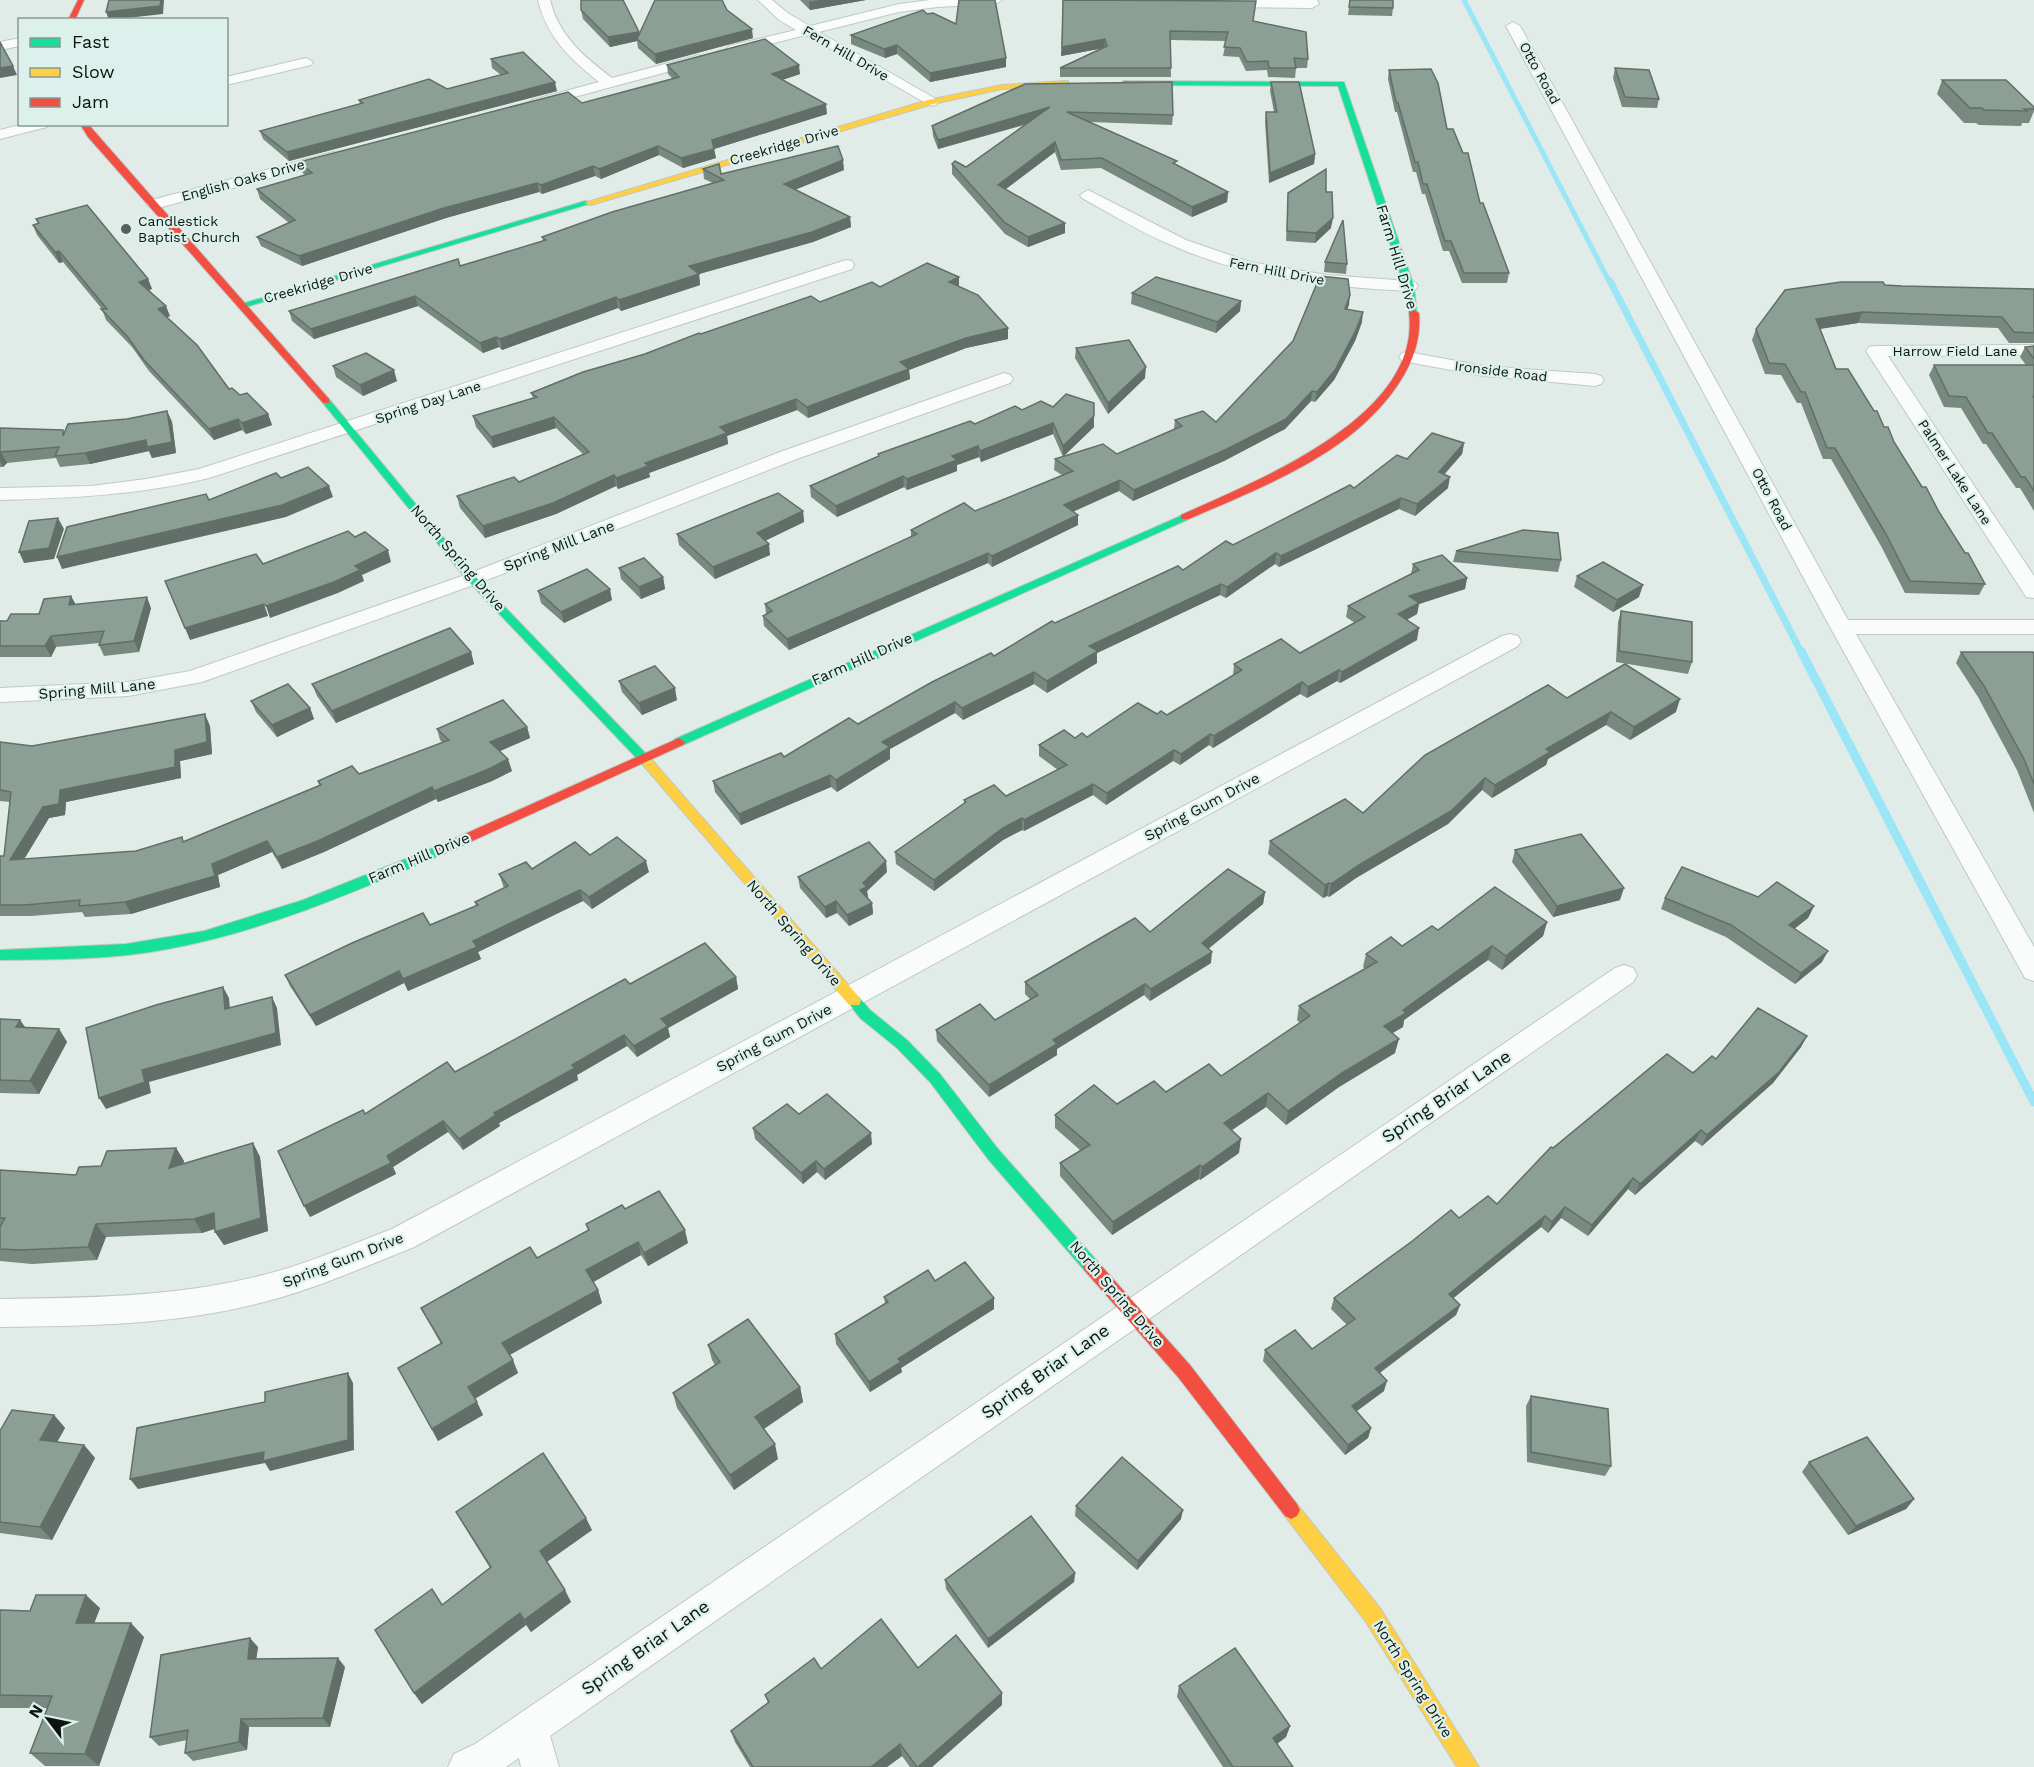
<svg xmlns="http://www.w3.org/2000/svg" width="2034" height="1767" font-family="'Work Sans',sans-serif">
<rect width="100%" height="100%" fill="#e1ece9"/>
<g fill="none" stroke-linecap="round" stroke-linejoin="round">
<polyline stroke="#9ae5f6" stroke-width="5" points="1464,0 1610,283"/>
<polyline stroke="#9ae5f6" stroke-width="7" points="1610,281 1801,652"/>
<polyline stroke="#9ae5f6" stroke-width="9" points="1801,651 2034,1102"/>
<g stroke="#bfc8c5" stroke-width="2">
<g id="street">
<path d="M538,0H550C559,36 583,56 612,78L699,55L706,59L704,62L537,107L532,106L530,103L532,100L599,82C570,59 546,36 538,0Z"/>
<polygon points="758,0 772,0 789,14 810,26 899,4 930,0 1002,0 996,4 937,7 899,12 819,32 936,99 938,102 936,105 931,106 806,35 734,53 729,52 727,49 729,46 796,30 779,20"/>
<polygon points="1218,0 1317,0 1319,4 1312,8 1222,7 1215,3"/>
<polygon points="1513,22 1520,26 1848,620 2034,620 2034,634 1856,634 2034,947 2034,981 2025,978 1830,627 1506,26"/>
<polygon points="20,38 20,46 0,50 0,42"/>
<polygon points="306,58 313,62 311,65 226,85 226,77"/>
<polygon points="23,124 49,124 47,127 0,139 0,130"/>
<polygon points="334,152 342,157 339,160 154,209 146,204 148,201"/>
<path d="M1088,190L1186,240L1250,262L1327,275L1409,281L1415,282L1418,286L1415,290L1409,291C1329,287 1250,279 1176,247C1143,234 1113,215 1082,198L1080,195Z"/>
<path d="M846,260L852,261L854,265L852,269L209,478C140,495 71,498 0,500V488L91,486L146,479L199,469Z"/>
<polygon points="2034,345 2034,355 1888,356 2034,576 2034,598 2026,597 2023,592 1866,351 1869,347 1875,346"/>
<polygon points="1408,352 1484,366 1595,374 1601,376 1604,380 1601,384 1595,386 1484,376 1402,361 1399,357 1402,353"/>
<polygon points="1004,373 1010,375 1013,379 1010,383 794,460 479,583 202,682 128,696 0,702 0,688 128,682 190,671 465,575 780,452"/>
<path d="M1510,634L1518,636L1521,641L1518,646L414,1247C364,1267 315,1289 264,1302C178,1325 88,1326 0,1327V1299C88,1298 177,1297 263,1275C308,1264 350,1245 392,1229L1502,636Z"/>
<polygon points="1624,965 1633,968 1637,975 1633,982 550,1736 559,1767 521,1767 519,1758 506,1767 448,1767 454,1754 475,1744 1615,968"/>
</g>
</g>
<g stroke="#bfc8c5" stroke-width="2">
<g id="fast">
<polygon points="1123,81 1344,82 1414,286 1417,315 1409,313 1404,286 1338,86 1126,85 1123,85"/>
<polygon points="585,201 592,203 246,307 238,305"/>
<polygon points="326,398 329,399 476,577 652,760 654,763 652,766 644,766 468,581 323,403 323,399"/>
<polygon points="1185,514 1189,515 1189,519 683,745 675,745 673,742 675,739"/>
<path d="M443,844L448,846L450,849L448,852C357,891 265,931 168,949C113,960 56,959 0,960V950L126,944L204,931L303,900Z"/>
<polygon points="854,995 859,997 870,1010 907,1040 940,1074 998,1149 1097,1261 1099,1266 1097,1271 1091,1273 1085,1271 988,1159 930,1082 897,1048 860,1018 847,1001 849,997"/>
</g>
</g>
<g stroke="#bfc8c5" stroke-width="2">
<g id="slow">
<polygon points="1065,81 1068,81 1068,85 1002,89 933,104 591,205 584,203 928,100 1002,85"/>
<polygon points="648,759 652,760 859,997 861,1001 859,1005 849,1005 644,766 642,763"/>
<polygon points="1291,1501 1297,1504 1380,1608 1479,1767 1457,1767 1366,1622 1285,1516 1282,1510 1285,1504"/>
</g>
</g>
<g stroke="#bfc8c5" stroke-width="2">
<g id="jam">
<polygon points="78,0 84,0 75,20 68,20"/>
<polygon points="80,124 88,124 329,399 329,403 323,403 88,137"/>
<path d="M1414,310L1419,313C1421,335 1415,356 1404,375C1359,452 1266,485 1189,519H1181V515C1256,481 1422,417 1409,313Z"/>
<polygon points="679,738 685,742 683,745 448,852 443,854 436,849 438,846"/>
<polygon points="1091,1259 1097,1261 1190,1365 1297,1504 1300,1510 1297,1516 1291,1519 1285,1516 1178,1377 1085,1271 1083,1266 1085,1261"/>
</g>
</g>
<use href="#street" fill="#fafcfc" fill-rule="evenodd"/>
<use href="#fast" fill="#16e098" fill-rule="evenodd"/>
<use href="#slow" fill="#ffcf43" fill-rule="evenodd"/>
<use href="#jam" fill="#f24e42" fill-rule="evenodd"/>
</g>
<g fill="#788980">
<polygon points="800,0 866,0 810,10"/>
<polygon points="1063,0 1254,21 1308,59 1307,68 1296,68 1295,78 1268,77 1267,70 1246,71 1239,57 1223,56 1226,41 1170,40 1171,77 1060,77 1060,68 1103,48 1061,56"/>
<polygon points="1350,0 1393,8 1392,16 1348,15"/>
<polygon points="581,10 639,34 727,10 753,38 656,64 638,48 637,41 610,47 583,19"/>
<polygon points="927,14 956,24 1006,58 1006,67 930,82 897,54 885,58 851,44 851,35"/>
<polygon points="491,59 557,91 289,161 263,139 260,131 360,104 359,100 447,89 501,75 492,68"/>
<polygon points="667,65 800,74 782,80 827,114 714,149 716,158 683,168 659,155 601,179 595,176 542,194 539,192 446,218 302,266 261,246 257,237 289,223 260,199 257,189 305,175 302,172 299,162 582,103 673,79 668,74"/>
<polygon points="1615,68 1659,99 1657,108 1622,107 1613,78"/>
<polygon points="1389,70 1447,129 1509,273 1507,283 1462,283 1449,251 1443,251 1425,194 1422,194 1416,172 1413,172 1397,112 1395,112 1388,79"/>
<polygon points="1942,80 2034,107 2034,111 2029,123 2022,123 2021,126 1979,125 1976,123 1964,123 1937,94"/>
<polygon points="1271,82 1315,154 1314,164 1269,183 1265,122 1266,112 1274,112 1270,91"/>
<polygon points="1025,84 1173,115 1172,125 1090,122 1177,165 1228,192 1227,202 1192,217 1101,168 1061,170 1055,152 1005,189 1065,223 1065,233 1028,247 1005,234 952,174 952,164 966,167 1028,124 938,149 933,136 932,126"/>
<polygon points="703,169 721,174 844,170 795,189 850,217 851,227 813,242 699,274 700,285 621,311 618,308 502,350 499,347 483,353 418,306 314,339 292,321 289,311 460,266 543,241 542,237 713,183 704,179"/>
<polygon points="1288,193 1331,228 1315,243 1286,241"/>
<polygon points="36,219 148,279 152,289 149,290 170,316 167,317 229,389 268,414 272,425 246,434 242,430 214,440 149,371 132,347 106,320 102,309 63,262 59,263 37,235 33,225 38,223"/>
<polygon points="1325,262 1347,264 1346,274 1324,272"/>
<polygon points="959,277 959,286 1008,328 1008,339 966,348 909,370 910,379 808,418 797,410 727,436 728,444 649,473 650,477 618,489 616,486 556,514 485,538 460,508 457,496 519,482 583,454 556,428 493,448 476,427 473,416 533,398 531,393 701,334 820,302 880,287"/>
<polygon points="1885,285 1902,286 2034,289 2034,343 2009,343 1998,328 1858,323 1820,329 1836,369 1884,427 1985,584 1979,595 1905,593 1881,546 1831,459 1823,459 1801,403 1797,403 1781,375 1765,374 1752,340 1756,329"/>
<polygon points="1132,293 1241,301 1240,311 1216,333 1131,304"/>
<polygon points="1349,305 1347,310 1362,322 1355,341 1334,380 1315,402 1311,401 1285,429 1224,461 1133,501 1119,491 1073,511 1078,525 992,567 988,563 789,650 764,626 763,616 766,614 765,604 911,537 911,530 975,511 1062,475 1054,470 1055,459 1063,457 1053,434 981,462 979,457 957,465 957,471 907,490 904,487 837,517 811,497 810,486 878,456 878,454 1022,410 1053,407 1094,427 1063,456 1117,454 1174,429 1175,420 1216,422"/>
<polygon points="2034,346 2034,511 2020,488 2016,488 1986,444 1983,444 1961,408 1944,407 1929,375 1934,365 2026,365 2020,357 2025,347"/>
<polygon points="1076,348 1145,378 1108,414 1075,358"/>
<polygon points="333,366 397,381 363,396 336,377"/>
<polygon points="167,411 172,422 176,453 152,458 149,451 90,464 60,467 56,458 7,463 3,467 0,467 0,428 64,433"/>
<polygon points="1464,443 1462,454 1444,475 1448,488 1415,516 1399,509 1279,567 1275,564 1226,598 1220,595 1097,653 1097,663 1047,693 1034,684 963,720 955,713 890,749 890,759 837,792 831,787 741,825 715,792 713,781 784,757 858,724 994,656 1055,623 1183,570 1354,488 1407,459"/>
<polygon points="803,511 804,522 765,541 770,555 715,579 679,545 677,534"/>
<polygon points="1456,551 1561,560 1558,572 1453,562"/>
<polygon points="1413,564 1467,578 1465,589 1419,604 1417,614 1407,620 1417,640 1340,683 1337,681 1307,698 1300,694 1213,748 1209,745 1180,765 1173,761 1106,805 1093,795 1024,831 1022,830 1003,840 934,891 896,864 895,852 964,803 964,800 1006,796 1058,770 1039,756 1039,745 1075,738 1087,737 1157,714 1167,715 1233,676 1234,664 1300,653 1355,623 1346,617 1348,606 1411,574"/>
<polygon points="619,568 663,577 665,589 641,599 621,579"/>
<polygon points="1577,576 1639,597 1613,612 1574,587"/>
<polygon points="538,591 612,600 564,623 541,603"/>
<polygon points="71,596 75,604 151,608 139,652 104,656 99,645 100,643 56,647 51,657 0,657 0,621 7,621 39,614"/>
<polygon points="1621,611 1692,662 1688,674 1616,662 1618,622"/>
<polygon points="471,652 474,664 336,723 317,696 312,684"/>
<polygon points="1961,652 2034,654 2034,813 2017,770 1978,697 1956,663"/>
<polygon points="619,681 677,700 642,715 622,692"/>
<polygon points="1567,698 1676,712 1630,740 1606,725 1548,759 1546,765 1492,798 1482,790 1448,824 1356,878 1329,897 1327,896 1323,898 1268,854 1270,841 1363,813"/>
<polygon points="251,701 310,708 314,719 277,737 256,712"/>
<polygon points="210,726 212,754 180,761 181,778 66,802 65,815 49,818 24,859 136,851 184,841 319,785 318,781 359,774 443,743 440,740 437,729 527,727 530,738 500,751 512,771 492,781 438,802 436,799 324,852 282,869 272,852 218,875 220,887 131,914 85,917 82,912 31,916 0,916 0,856 4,856 10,802 0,801 0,742 32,746"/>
<polygon points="1515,850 1620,900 1553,917 1512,862"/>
<polygon points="590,855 649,872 592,909 583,901 478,952 481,959 408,991 404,983 316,1026 290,986 285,975 430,925 476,906 475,902 504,888 499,874 532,869"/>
<polygon points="887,872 867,891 868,898 872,903 873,914 849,926 837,913 826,918 800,888 798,877"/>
<polygon points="1265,892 1263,904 1208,948 1211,963 1150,1001 1144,995 1057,1049 1057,1055 989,1097 937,1041 936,1030 995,1020 1031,1000 1025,994 1025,982"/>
<polygon points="1758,897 1814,906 1808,918 1794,929 1822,962 1795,984 1726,937 1661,909 1665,898"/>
<polygon points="1547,922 1543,936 1502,970 1488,960 1404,1020 1403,1027 1392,1033 1395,1053 1339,1087 1286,1125 1266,1107 1231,1130 1239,1153 1200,1180 1199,1179 1112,1235 1060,1176 1060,1163 1080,1150 1055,1128 1055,1115 1117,1104 1166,1092 1221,1076 1300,1023 1297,1020 1299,1006 1365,969 1363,967 1366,954 1402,946 1438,930"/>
<polygon points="736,977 738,989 668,1028 670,1037 637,1057 627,1046 577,1075 578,1080 499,1123 500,1126 463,1150 448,1132 393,1167 396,1174 310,1217 365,1114 455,1072 630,984"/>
<polygon points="0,1019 20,1020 25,1027 59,1029 67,1042 39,1094 0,1093"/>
<polygon points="1807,1036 1801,1047 1773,1083 1702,1146 1695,1141 1635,1195 1628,1189 1588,1236 1561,1218 1548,1233 1541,1227 1453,1298 1460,1305 1456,1315 1380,1373 1384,1391 1356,1411 1371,1428 1368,1438 1345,1455 1263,1361 1265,1350 1312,1349 1347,1325 1331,1309 1334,1298 1459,1218 1497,1204 1553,1148 1716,1059"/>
<polygon points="799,1114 872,1144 825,1180 817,1172 803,1184 755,1139 753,1128"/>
<polygon points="253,1143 260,1157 268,1231 224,1245 215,1232 215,1229 202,1233 106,1237 97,1260 32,1264 0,1261 0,1170 76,1175 101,1166 176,1148 184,1161 183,1164"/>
<polygon points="625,1209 688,1243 648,1266 641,1255 593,1282 598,1290 602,1303 509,1355 518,1373 475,1399 483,1415 438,1441 398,1368 441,1344 421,1308 537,1258 588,1230 586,1224"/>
<polygon points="935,1281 994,1309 901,1368 902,1372 870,1392 836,1344 835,1334 885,1303 884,1297"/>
<polygon points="708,1345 800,1387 803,1402 764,1429 778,1459 734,1490 677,1408 673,1393 715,1365 712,1360"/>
<polygon points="1531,1396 1611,1466 1605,1476 1527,1462 1526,1406"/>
<polygon points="54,1415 65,1428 57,1442 84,1445 95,1458 52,1540 0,1533 0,1431"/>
<polygon points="1809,1462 1914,1499 1906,1509 1848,1535 1802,1472"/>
<polygon points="1076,1506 1181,1519 1137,1570 1075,1516"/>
<polygon points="456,1512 592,1530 547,1562 571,1602 531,1632 526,1625 422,1704 414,1693 442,1605 490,1568 463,1524"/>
<polygon points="1075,1573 1074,1582 988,1648 946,1589 945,1580"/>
<polygon points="100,1608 94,1623 144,1637 99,1766 45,1766 30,1753 47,1708 0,1708 0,1610 30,1611"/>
<polygon points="258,1647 256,1659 345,1667 330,1727 249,1727 247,1750 193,1761 185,1753 187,1740 159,1746 150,1737"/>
<polygon points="918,1668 1002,1705 932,1767 910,1767 902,1756 887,1767 750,1767 735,1742 731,1731 768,1703 765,1695 821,1669"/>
<polygon points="1179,1686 1290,1726 1286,1737 1277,1744 1293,1767 1223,1767 1177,1697"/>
</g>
<g fill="#616f68">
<polygon points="161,0 164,0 163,14 109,20 106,12"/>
<polygon points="819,0 866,0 810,10 809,2"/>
<polygon points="752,29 753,38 656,64 655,54"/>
<polygon points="639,32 640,41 637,39 637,41 610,47 608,37"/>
<polygon points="1105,39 1104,48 1061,56 1062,47"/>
<polygon points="897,45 897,54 885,58 884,49"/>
<polygon points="1006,58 1006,67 930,82 930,73"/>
<polygon points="799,65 800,74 773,83 772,74"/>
<polygon points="13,66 17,75 0,78 0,68"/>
<polygon points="555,82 557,91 289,161 287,152"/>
<polygon points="826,104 827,114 714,149 716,158 683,168 681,158 712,140"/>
<polygon points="1050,107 1050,117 938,149 938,140"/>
<polygon points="1055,142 1055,152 998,195 998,185"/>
<polygon points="658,146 659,155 601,179 599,169"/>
<polygon points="1315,154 1314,164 1269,183 1270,173"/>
<polygon points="843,160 844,170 785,194 784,184"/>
<polygon points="593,166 595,176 542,194 541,185"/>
<polygon points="537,183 539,192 446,218 302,266 299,256 444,208"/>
<polygon points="1228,192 1227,202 1192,217 1192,207"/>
<polygon points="850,217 851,227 813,242 699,274 700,285 621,311 619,300 689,266"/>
<polygon points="1333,218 1331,228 1315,243 1316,233"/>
<polygon points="1065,223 1065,233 1028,247 1028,237"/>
<polygon points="59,251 63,262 59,263 55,252"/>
<polygon points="959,277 959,287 949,282"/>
<polygon points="148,279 152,289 143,292 139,282"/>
<polygon points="1350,295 1349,305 1343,319 1345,309"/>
<polygon points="415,296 418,306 314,339 311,329"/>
<polygon points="616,297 618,308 502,350 500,339"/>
<polygon points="1241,301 1240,311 1216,333 1217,322"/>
<polygon points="166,306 170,316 162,319 158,309"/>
<polygon points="1363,312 1362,322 1355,341 1334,380 1315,402 1317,392"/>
<polygon points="1862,312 1858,323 1812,330 1816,319"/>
<polygon points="1008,328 1008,339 966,348 909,370 910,379 808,418 807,407 900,362 966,338"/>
<polygon points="496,337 499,347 483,353 480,343"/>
<polygon points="1146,367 1145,378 1108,414 1108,403"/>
<polygon points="394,370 397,381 363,396 360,385"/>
<polygon points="1312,391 1311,401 1285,429 1224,461 1133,501 1134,490"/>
<polygon points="796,399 797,410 727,436 728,444 649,473 650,477 618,489 616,478 645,463 720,427"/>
<polygon points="167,411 172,422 176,453 152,458 149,451 90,464 85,453"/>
<polygon points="268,414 272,425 246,434 242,423"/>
<polygon points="1094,416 1094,427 1063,457 1063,446"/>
<polygon points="554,417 556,428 493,448 491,437"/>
<polygon points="238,419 242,430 214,440 209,429"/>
<polygon points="1053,423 1053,434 981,462 980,451"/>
<polygon points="1464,443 1462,454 1436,483 1439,472"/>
<polygon points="978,446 979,457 957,465 957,471 907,490 907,479 952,456"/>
<polygon points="1,452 7,463 3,467 0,461 0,453"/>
<polygon points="614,475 616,486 556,514 485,538 483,526"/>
<polygon points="903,476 904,487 837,517 836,506"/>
<polygon points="1450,477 1448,488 1415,516 1417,504"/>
<polygon points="1120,480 1119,491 1064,516 1064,505"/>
<polygon points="329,486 333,497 286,517 62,569 57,557"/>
<polygon points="1401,498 1399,509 1279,567 1281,556"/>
<polygon points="803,511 804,522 758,544 757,533"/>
<polygon points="1078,515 1078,525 992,567 992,556"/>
<polygon points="58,518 64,529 54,559 24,563 19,552"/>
<polygon points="769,544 770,555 715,579 713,567"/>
<polygon points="388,550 391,562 362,575 364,581 338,593 270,618 266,606"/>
<polygon points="988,553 988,563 789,650 787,639"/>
<polygon points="1276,553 1275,564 1226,598 1227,587"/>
<polygon points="663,577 665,589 641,599 639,587"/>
<polygon points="1467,578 1465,589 1419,604 1417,614 1396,625 1398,614 1409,596"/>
<polygon points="1221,584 1220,595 1097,653 1097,663 1047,693 1047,681 1089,646"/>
<polygon points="1643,585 1639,597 1613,612 1617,600"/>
<polygon points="610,589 612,600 564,623 561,612"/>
<polygon points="71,596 77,607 69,605"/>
<polygon points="147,597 151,608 139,652 134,641"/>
<polygon points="264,604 268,616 190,640 185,628"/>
<polygon points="1419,628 1417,640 1340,683 1342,672"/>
<polygon points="51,636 56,647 51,657 45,646"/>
<polygon points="471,652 474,664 336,723 332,711"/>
<polygon points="1339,670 1337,681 1307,698 1308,687"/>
<polygon points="1034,672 1034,684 963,720 962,708"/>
<polygon points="1302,682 1300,694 1213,748 1214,736"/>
<polygon points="675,688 677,700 642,715 639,703"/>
<polygon points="1680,699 1676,712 1630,740 1634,727"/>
<polygon points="955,702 955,713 890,749 890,759 837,792 836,780 882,742"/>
<polygon points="310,708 314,719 277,737 272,725"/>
<polygon points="1611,712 1606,725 1548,759 1546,765 1492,798 1495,785 1546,749"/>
<polygon points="205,714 210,726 212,754 180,761 181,778 66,802 65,815 49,818 17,871 10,860 43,807 60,790 175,750"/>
<polygon points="527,727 530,738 493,754 490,742"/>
<polygon points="1210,734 1209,745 1180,765 1181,754"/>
<polygon points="1174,750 1173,761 1106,805 1107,793"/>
<polygon points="508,759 512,771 492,781 438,802 434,791"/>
<polygon points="830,775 831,787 741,825 739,814"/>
<polygon points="1485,778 1482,790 1448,824 1356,878 1329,897 1331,884"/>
<polygon points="1093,784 1093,795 1024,831 1024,820"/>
<polygon points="432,787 436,799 324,852 282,869 277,857"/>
<polygon points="1022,818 1022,830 1003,840 934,891 934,880 1003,828"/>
<polygon points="267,841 272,852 218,875 220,887 131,914 125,902"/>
<polygon points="646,861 649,872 592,909 589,897"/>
<polygon points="886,861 887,872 867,891 868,898 860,890 863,883"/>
<polygon points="1329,883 1327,896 1323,898 1325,885"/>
<polygon points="1624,888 1620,900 1553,917 1557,906"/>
<polygon points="580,890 583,901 478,952 481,959 408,991 403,979 473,941"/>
<polygon points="1265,892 1263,904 1201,955 1202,943"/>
<polygon points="836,901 837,913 826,918 825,907"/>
<polygon points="872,903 873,914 849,926 847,915"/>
<polygon points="1814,906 1808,918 1784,937 1789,925"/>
<polygon points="1547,922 1543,936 1502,970 1506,956"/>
<polygon points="1492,946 1488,960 1404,1020 1403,1027 1381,1040 1384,1026 1403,1010"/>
<polygon points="1828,951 1822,962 1795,984 1801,973"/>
<polygon points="1212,952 1211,963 1150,1001 1151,989"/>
<polygon points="399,971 404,983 316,1026 310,1015"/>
<polygon points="736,977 738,989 668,1028 670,1037 637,1057 634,1046 661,1019"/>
<polygon points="1145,984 1144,995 1057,1049 1057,1055 989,1097 989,1085 1053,1040"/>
<polygon points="223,987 229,998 231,1021 225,1009"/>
<polygon points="272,997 277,1008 281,1045 149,1082 151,1093 106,1109 99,1098 142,1070"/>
<polygon points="20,1020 29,1033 16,1027"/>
<polygon points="59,1029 67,1042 39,1094 30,1081"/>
<polygon points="624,1035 627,1046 577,1075 578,1080 499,1123 500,1126 463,1150 459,1139 494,1113 572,1065"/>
<polygon points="1807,1036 1801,1047 1773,1083 1702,1146 1707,1135"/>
<polygon points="1399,1039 1395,1053 1339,1087 1286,1125 1288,1111 1342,1073"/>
<polygon points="1268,1093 1266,1107 1222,1137 1224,1123"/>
<polygon points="443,1121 448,1132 393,1167 396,1174 310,1217 304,1206 387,1156"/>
<polygon points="1701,1130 1695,1141 1635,1195 1640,1184"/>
<polygon points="871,1133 872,1144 825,1180 824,1169"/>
<polygon points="1241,1139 1239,1153 1200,1180 1202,1167"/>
<polygon points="253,1143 260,1157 268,1231 224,1245 215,1232"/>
<polygon points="176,1148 184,1161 177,1182 169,1168"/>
<polygon points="816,1161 817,1172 803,1184 801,1173"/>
<polygon points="1200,1165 1199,1179 1112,1235 1113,1222"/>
<polygon points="1633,1178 1628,1189 1588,1236 1592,1225"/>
<polygon points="1565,1207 1561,1218 1548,1233 1552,1222"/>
<polygon points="214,1213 222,1226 202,1233 194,1219"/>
<polygon points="1545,1216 1541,1227 1445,1305 1449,1294"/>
<polygon points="96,1224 106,1237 97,1260 88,1247"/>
<polygon points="685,1230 688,1243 648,1266 644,1253"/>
<polygon points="638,1242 641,1255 590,1284 586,1270"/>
<polygon points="598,1290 602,1303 508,1356 502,1343"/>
<polygon points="994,1298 994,1309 901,1368 902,1372 870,1392 869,1382 898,1359"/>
<polygon points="1460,1305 1456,1315 1372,1378 1375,1368"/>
<polygon points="513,1360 518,1373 474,1399 468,1387"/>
<polygon points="348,1373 353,1383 354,1450 270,1471 265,1463 138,1489 130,1479"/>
<polygon points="1387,1381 1384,1391 1349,1417 1352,1406"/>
<polygon points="800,1387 803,1402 759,1432 755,1417"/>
<polygon points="477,1402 483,1415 438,1441 432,1429"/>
<polygon points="54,1415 65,1428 51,1453 40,1440"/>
<polygon points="1371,1428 1368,1438 1345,1455 1348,1445"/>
<polygon points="775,1444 778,1459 734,1490 730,1475"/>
<polygon points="84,1445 95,1458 52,1540 40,1527"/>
<polygon points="1914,1499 1906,1509 1848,1535 1856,1526"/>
<polygon points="1183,1510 1181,1519 1137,1570 1138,1561"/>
<polygon points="586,1518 592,1530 545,1563 540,1551"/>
<polygon points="1075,1573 1074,1582 988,1648 988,1639"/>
<polygon points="565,1590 571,1602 531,1632 524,1620"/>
<polygon points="86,1595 100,1608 89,1637 76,1623"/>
<polygon points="520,1613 526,1625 422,1704 414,1693"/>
<polygon points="131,1623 144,1637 99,1766 85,1754"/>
<polygon points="250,1638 258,1647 255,1668 248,1659"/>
<polygon points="338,1658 345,1667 330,1727 323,1718"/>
<polygon points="1002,1693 1002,1705 932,1767 918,1767"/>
<polygon points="241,1719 249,1727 247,1750 239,1742"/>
<polygon points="1290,1726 1286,1737 1270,1749 1273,1738"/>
<polygon points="900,1744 902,1756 887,1767 871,1767"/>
</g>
<g fill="#8b9f95" stroke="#616f68" stroke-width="1.5">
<polygon points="109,0 161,0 160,6 106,12"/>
<polygon points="581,0 623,0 639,32 608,37 581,10"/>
<polygon points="655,0 722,0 727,10 752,29 655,54 637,39"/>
<polygon points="959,0 995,0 1006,58 930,73 897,45 884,49 851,35 923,10 927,14 933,13 956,24"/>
<polygon points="1063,0 1256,1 1253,21 1306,32 1308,59 1294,58 1296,68 1269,68 1268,61 1247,62 1240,48 1224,47 1228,32 1170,31 1171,68 1060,68 1107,46 1105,39 1062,47"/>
<polygon points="1350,0 1393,0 1393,8 1349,7"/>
<polygon points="765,39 799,65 772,74 826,104 712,140 714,149 681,158 658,146 599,169 593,166 541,185 537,183 444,208 299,256 257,237 295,220 257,189 312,173 299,162 568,92 582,103 679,77 667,65"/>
<polygon points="0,42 13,66 0,68"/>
<polygon points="523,52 555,82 287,152 260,131 363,103 359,100 429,79 447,89 508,73 491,59"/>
<polygon points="1615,68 1649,70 1659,99 1625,97"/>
<polygon points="1431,69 1438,83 1447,129 1453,129 1463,153 1468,153 1480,203 1483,203 1509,273 1464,273 1451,241 1445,241 1427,184 1423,184 1418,162 1415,162 1398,103 1396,102 1389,70"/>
<polygon points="1942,80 2006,80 2034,107 2034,109 2024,109 2027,111 1984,110 1982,108 1970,108"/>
<polygon points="1172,82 1173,115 1067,112 1177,161 1173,163 1228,192 1192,207 1102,158 1061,160 1055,142 998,185 1065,223 1028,237 1005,223 952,164 955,161 966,167 1050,107 938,140 932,126 1025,84"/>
<polygon points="1271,82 1299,82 1315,154 1270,173 1266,112 1277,112"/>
<polygon points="838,146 843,160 784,184 850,217 812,232 689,266 699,274 619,300 616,297 500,339 496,337 480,343 415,296 311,329 289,311 458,259 460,266 546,240 542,237 612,212 724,180 703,169 719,164 721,174"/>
<polygon points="1326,169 1326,192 1332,192 1333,218 1316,233 1287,231 1288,193"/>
<polygon points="87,205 148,279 139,282 166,306 158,309 197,345 229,389 232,388 240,395 247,393 268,414 242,423 238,419 209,429 144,360 127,336 101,309 107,309 59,251 55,252 33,225 39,223 36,219"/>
<polygon points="1343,220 1347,264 1325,262"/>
<polygon points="927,263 959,277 949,282 978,295 1008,328 966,338 900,362 909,369 807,407 796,399 720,427 727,433 645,463 648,466 616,478 614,475 553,503 483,526 457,496 514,477 519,482 589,452 554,417 491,437 473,416 537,397 531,393 583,372 645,354 699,333 701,334 811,296 820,302 872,282 880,287"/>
<polygon points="1320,276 1348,279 1350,295 1345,309 1363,312 1356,330 1335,370 1317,392 1312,391 1286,419 1225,450 1134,490 1120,480 1064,505 1078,515 992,556 988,553 787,639 763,616 772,611 765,604 917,534 911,530 964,503 975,511 1073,471 1055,459 1103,444 1117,454 1182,426 1175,420 1203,411 1216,422 1293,341"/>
<polygon points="1156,277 1241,301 1217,322 1132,293"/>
<polygon points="1841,282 1883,282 1885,285 1902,286 2034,289 2034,333 2014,332 2002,317 1862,312 1816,319 1836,369 1848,369 1874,411 1877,411 1884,427 1888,427 1894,442 1922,487 1926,487 1939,512 1965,553 1968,553 1985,584 1910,581 1886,534 1835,448 1827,448 1805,392 1801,392 1785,364 1769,363 1756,329 1785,290"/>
<polygon points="1129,340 1146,367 1108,403 1076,348"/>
<polygon points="2034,346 2034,359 2025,347"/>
<polygon points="366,353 394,370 360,385 333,366"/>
<polygon points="1934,365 2034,365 2034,397 2033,397 2034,398 2034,491 2025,477 2021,477 1992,433 1988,433 1966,397 1949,396"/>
<polygon points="1066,394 1094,403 1094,416 1063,446 1053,423 980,451 978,446 952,456 957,460 907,479 903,476 836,506 810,486 879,456 878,454 970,421 975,424 1015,406 1022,410 1041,401 1053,407"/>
<polygon points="167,411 172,442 147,447 146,440 85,453 55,456 59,447 1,452 0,453 0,428 63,430 63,436 68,424 127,419"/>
<polygon points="1432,433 1464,443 1439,472 1450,477 1417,504 1401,498 1281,556 1276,553 1227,587 1221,584 1089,646 1098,651 1047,681 1034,672 962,708 955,702 882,742 890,747 836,780 830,775 739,814 713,781 781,753 784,757 849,718 858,724 932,682 991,653 994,656 1052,621 1055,623 1178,566 1183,570 1226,541 1233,545 1350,485 1354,488 1397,455 1407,459"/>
<polygon points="308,467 329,486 282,505 57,557 67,527 206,494 209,500 276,473 281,478"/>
<polygon points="778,493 803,511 757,533 769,544 713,567 677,534"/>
<polygon points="58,518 49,548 19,552 29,521"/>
<polygon points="1523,530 1558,533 1561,560 1456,551"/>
<polygon points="348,531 355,537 365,532 388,550 355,566 360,570 334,582 266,606 264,604 185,628 165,581 256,554 263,564"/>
<polygon points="1442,555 1467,578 1409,596 1419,603 1398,614 1419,628 1342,672 1339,670 1308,687 1302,682 1214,736 1210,734 1181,754 1174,750 1107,793 1093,784 1024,820 1022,818 1003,828 934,880 895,852 966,802 964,800 994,785 1006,796 1067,765 1039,745 1064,730 1075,738 1082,733 1087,737 1138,703 1157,714 1161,711 1167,715 1242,670 1234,664 1281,639 1300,653 1365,617 1348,606 1419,570 1413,564"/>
<polygon points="644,558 663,577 639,587 619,568"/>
<polygon points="1603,562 1643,585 1617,600 1577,576"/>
<polygon points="587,569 610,589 561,612 538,591"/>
<polygon points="71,596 69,605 147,597 134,641 99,645 104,631 51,636 45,646 0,646 0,621 7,621 11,614 39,614 44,599"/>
<polygon points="1621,611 1692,622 1692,662 1619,651"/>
<polygon points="450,628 471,652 332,711 312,684"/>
<polygon points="1961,652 2033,652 2034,654 2034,784 2024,759 1984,686"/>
<polygon points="1625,664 1680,699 1634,727 1611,712 1546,749 1550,752 1495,785 1485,778 1451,811 1359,865 1331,884 1329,883 1325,885 1270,841 1345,799 1363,813 1425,755 1548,685 1567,698"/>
<polygon points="655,666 675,688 639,703 619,681"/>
<polygon points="288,684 310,708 272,725 251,701"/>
<polygon points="503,700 527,727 490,742 508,759 489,769 434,791 432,787 320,840 277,857 267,841 212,864 215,876 125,902 79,906 80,900 25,905 0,905 0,856 4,856 11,792 0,790 0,742 32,746 205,714 207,742 175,750 175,767 60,790 59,804 43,807 10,860 136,851 182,837 183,842 321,785 318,781 352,766 359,774 449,740 437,729"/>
<polygon points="1581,834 1624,888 1557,906 1515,850"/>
<polygon points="617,837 646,861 589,897 580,890 473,941 477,947 403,979 399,971 310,1015 285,975 352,943 423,913 430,925 478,905 475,902 508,886 499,874 526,862 532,869 575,842 590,855"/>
<polygon points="869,842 886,861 863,883 867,887 860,890 872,903 847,915 836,901 825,907 798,877"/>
<polygon points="1682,867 1758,897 1777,882 1814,906 1789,925 1828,951 1801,973 1731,925 1665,898"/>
<polygon points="1228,869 1265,892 1202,943 1212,952 1151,989 1145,984 1053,1040 1057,1044 989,1085 936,1030 980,1004 995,1020 1038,995 1025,982 1135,918 1150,932"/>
<polygon points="1495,887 1547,922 1506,956 1492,946 1403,1010 1406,1013 1384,1026 1399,1039 1342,1073 1288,1111 1268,1093 1224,1123 1241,1139 1202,1167 1200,1165 1113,1222 1060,1163 1090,1145 1055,1115 1094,1085 1117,1104 1154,1081 1166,1092 1209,1064 1221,1076 1310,1016 1299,1006 1377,962 1366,954 1391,937 1402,946 1432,926 1438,930"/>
<polygon points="705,943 736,977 661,1019 668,1026 634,1046 624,1035 572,1065 575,1068 494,1113 496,1115 459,1139 443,1121 387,1156 391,1163 304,1206 278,1151 363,1110 365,1114 447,1062 455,1072 625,979 630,984"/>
<polygon points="223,987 225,1009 272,997 276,1033 142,1070 145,1082 99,1098 86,1028 156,1005"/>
<polygon points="1758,1008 1807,1036 1779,1072 1707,1135 1701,1130 1640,1184 1633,1178 1592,1225 1565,1207 1552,1222 1545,1216 1449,1294 1460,1305 1375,1368 1387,1381 1352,1406 1371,1428 1348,1445 1265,1350 1295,1330 1312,1349 1355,1319 1334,1298 1411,1242 1451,1210 1459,1218 1488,1196 1497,1204 1551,1147 1553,1148 1667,1054 1693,1073 1712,1056 1716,1059"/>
<polygon points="0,1019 20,1020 16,1027 59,1029 30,1081 0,1080"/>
<polygon points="827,1094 871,1133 824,1169 816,1161 801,1173 753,1128 787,1104 799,1114"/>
<polygon points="253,1143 261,1218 215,1232 214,1213 194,1219 96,1224 88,1247 21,1250 0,1249 0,1227 5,1218 0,1218 0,1170 76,1175 79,1167 101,1166 107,1151 176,1148 169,1168"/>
<polygon points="659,1191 685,1230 644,1253 638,1242 586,1270 598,1290 502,1343 513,1360 468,1387 477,1402 432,1429 398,1368 442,1343 421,1308 530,1247 537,1258 589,1230 586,1224 622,1205 625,1209"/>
<polygon points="965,1262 994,1298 898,1359 901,1362 869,1382 835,1334 888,1302 884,1297 928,1270 935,1281"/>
<polygon points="748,1319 800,1387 755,1417 775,1444 730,1475 673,1393 720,1362 708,1345"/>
<polygon points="348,1373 348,1440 263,1461 264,1452 130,1479 137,1428 265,1402 265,1392"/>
<polygon points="1531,1396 1608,1409 1611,1466 1531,1452"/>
<polygon points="12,1410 54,1415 40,1440 84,1445 40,1527 0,1522 0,1431"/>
<polygon points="1867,1437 1914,1499 1856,1526 1809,1462"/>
<polygon points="543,1453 586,1518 540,1551 565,1590 524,1620 520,1613 414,1693 375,1630 432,1589 442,1605 491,1567 456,1512"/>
<polygon points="1122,1457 1183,1510 1138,1561 1076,1506"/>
<polygon points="1031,1516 1075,1573 988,1639 945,1580"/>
<polygon points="36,1595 86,1595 76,1623 131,1623 85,1754 30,1753 52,1696 0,1695 0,1610 30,1611"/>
<polygon points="881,1619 918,1668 956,1635 1002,1693 918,1767 917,1767 900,1744 871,1767 753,1767 731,1731 769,1702 765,1695 814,1658 821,1669"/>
<polygon points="250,1638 248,1659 338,1658 323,1718 241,1719 239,1742 185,1753 188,1730 150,1737 161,1655"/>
<polygon points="1235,1648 1290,1726 1273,1738 1293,1767 1233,1767 1179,1686"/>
</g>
<circle fill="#57605d" stroke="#dcf1eb" stroke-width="2" cx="126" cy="229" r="6"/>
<g text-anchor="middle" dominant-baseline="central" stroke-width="4.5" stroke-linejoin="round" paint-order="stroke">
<g font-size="14" fill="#0d1412" stroke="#dcf1eb">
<text transform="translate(846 53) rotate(30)">Fern Hill Drive</text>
<text transform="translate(1540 73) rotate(61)">Otto Road</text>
<text transform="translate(784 145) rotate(-16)">Creekridge Drive</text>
<text transform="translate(243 180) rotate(-15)">English Oaks Drive</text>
<text transform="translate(1277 271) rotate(11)">Fern Hill Drive</text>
<text transform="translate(318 283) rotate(-16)">Creekridge Drive</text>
<text x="1955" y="351">Harrow Field Lane</text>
<text transform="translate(1501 371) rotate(7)">Ironside Road</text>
<text transform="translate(428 402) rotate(-18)">Spring Day Lane</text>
<text transform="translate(1955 472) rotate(57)">Palmer Lake Lane</text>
<text transform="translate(1772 499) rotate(62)">Otto Road</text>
</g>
<g font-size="14" fill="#0d1412" stroke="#dcf1eb" text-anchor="start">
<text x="138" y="221">Candlestick<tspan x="138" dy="16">Baptist Church</tspan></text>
</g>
<g font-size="15" fill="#0d1412" stroke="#dcf1eb">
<text transform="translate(1397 257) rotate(73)">Farm Hill Drive</text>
<text transform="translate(559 546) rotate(-21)">Spring Mill Lane</text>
<text transform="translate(458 558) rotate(49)">North Spring Drive</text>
<text transform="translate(862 659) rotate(-24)">Farm Hill Drive</text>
<text transform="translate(97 689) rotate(-5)">Spring Mill Lane</text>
<text transform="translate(1202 807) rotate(-28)">Spring Gum Drive</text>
<text transform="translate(419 858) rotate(-23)">Farm Hill Drive</text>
<text transform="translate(794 933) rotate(49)">North Spring Drive</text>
<text transform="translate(774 1038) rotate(-28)">Spring Gum Drive</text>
<text transform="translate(343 1260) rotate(-21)">Spring Gum Drive</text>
<text transform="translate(1117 1294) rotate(49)">North Spring Drive</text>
<text transform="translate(1413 1679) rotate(58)">North Spring Drive</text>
</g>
<g font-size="18" fill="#0d1412" stroke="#dcf1eb">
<text transform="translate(1446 1096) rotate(-34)">Spring Briar Lane</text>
<text transform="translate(1045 1371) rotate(-35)">Spring Briar Lane</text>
<text transform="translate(645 1647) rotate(-35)">Spring Briar Lane</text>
</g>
</g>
<rect x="18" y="18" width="210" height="108" fill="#dcf1eb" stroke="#899994" stroke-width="1.5"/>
<rect x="30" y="38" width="30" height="9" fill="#16e098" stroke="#899994" stroke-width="1.5"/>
<text x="72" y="48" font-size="18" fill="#0d1412">Fast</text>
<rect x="30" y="68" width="30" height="9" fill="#ffcf43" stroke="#899994" stroke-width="1.5"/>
<text x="72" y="78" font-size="18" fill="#0d1412">Slow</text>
<rect x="30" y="98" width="30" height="9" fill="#f24e42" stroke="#899994" stroke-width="1.5"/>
<text x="72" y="108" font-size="18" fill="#0d1412">Jam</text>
<g transform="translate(48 1719) rotate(302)" stroke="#dcf1eb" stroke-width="4.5" paint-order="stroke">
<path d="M0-4.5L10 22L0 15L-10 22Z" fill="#0d1412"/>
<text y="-9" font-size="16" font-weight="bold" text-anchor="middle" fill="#0d1412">N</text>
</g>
</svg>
